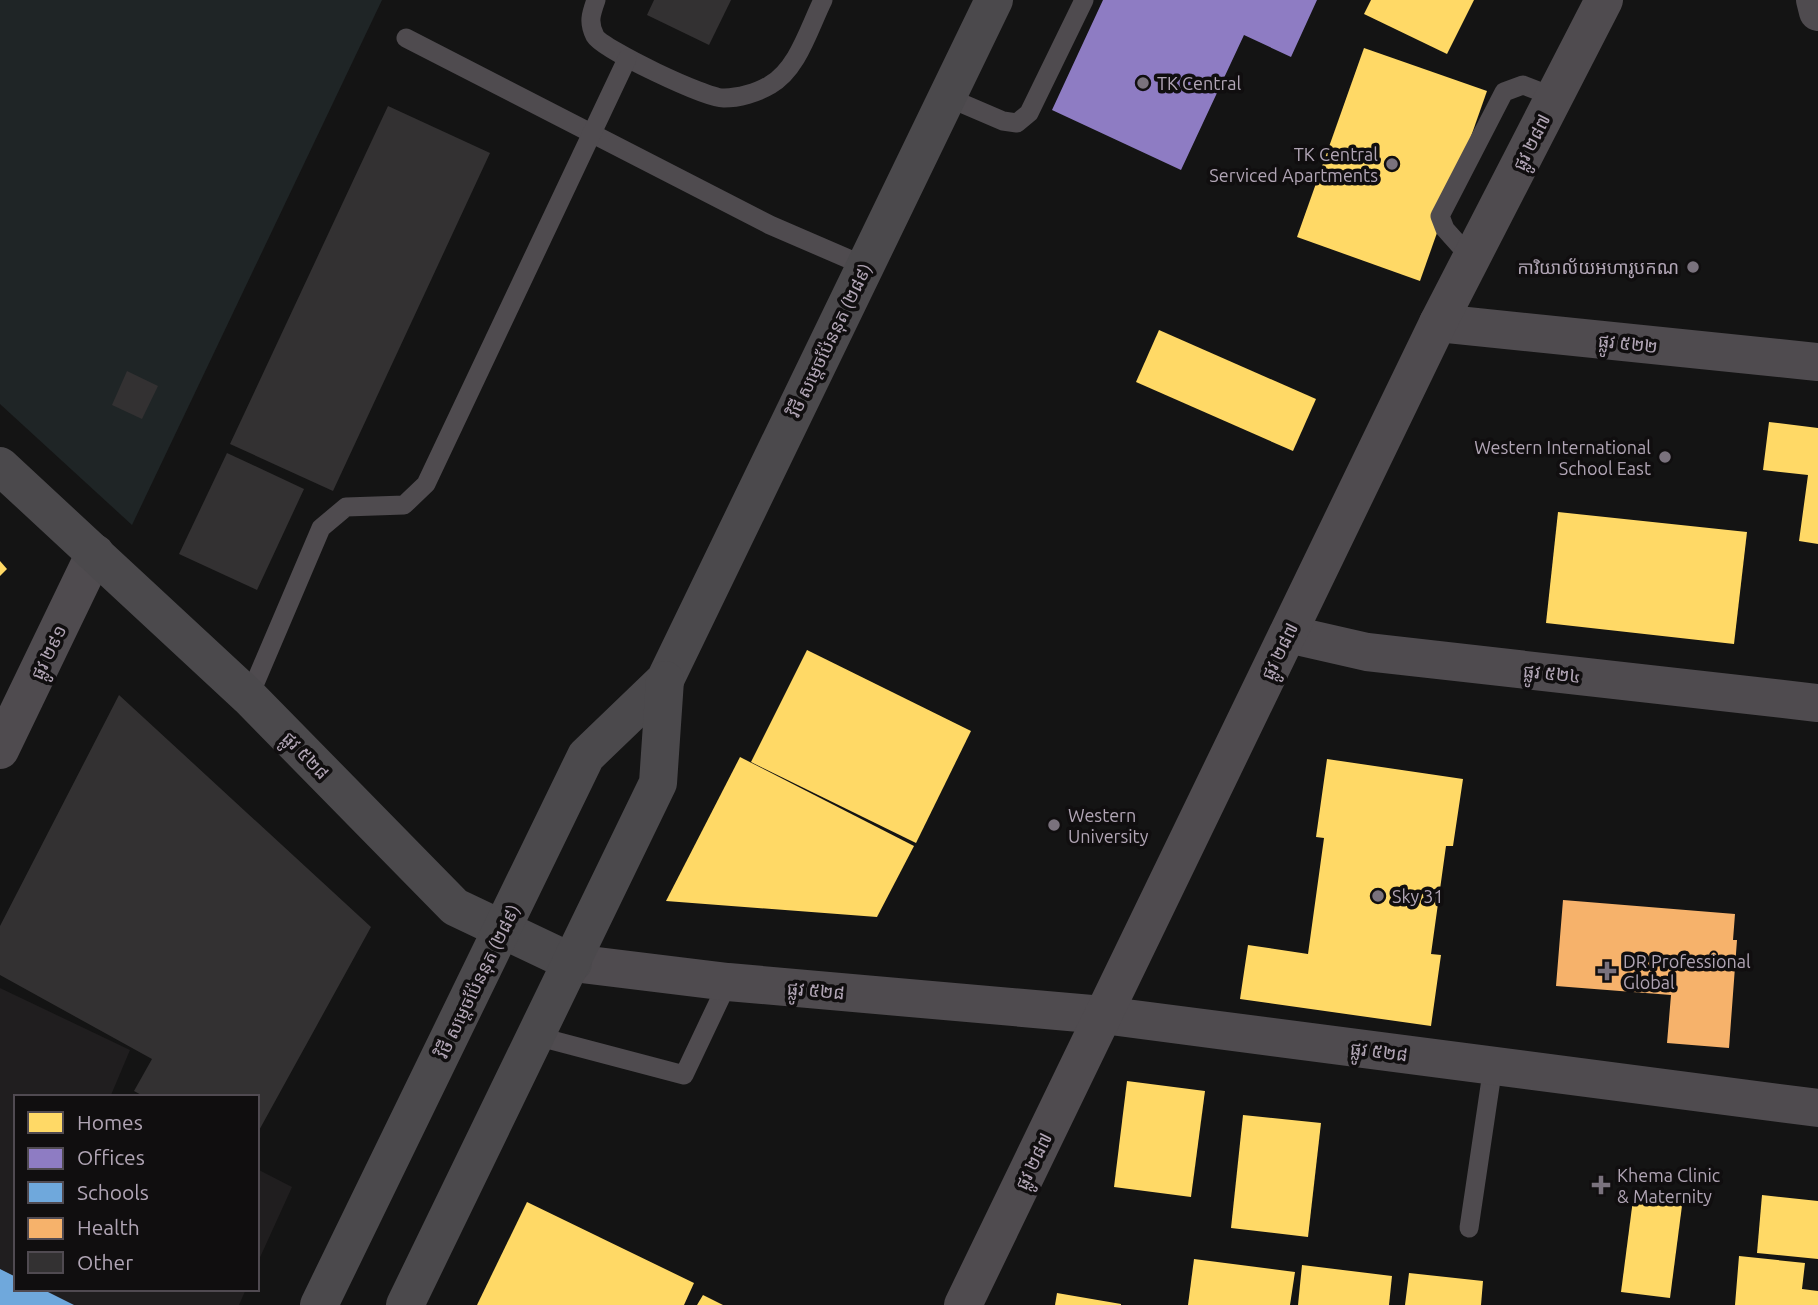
<svg xmlns="http://www.w3.org/2000/svg" width="1818" height="1305" font-family="Ubuntu,'Noto Sans Khmer',sans-serif">
<rect width="100%" height="100%" fill="#141414"/>
<g fill="#201e1f">
<polygon points="0,988 130,1050 111,1095 113,1097 16,1097 16,1289 246,1289 239,1305 0,1305"/>
<polygon points="257,1169 292,1187 257,1264"/>
</g>
<polygon fill="#1f2526" points="0,0 382,0 132,525 0,404"/>
<g fill="#ffd966">
<polygon points="1371,0 1474,0 1447,54 1364,14"/>
<polygon points="1364,48 1487,91 1420,281 1297,237"/>
<polygon points="1159,330 1316,399 1293,451 1136,382"/>
<polygon points="1769,422 1818,428 1818,544 1799,541 1808,475 1763,470"/>
<polygon points="1558,512 1747,532 1734,644 1546,623"/>
<polygon points="0,561 7,569 0,576"/>
<polygon points="807,650 971,731 916,843 751,762"/>
<polygon points="740,757 914,846 877,917 666,901"/>
<polygon points="1327,759 1463,779 1453,846 1446,846 1431,954 1441,955 1431,1026 1240,999 1248,945 1308,954 1324,838 1316,837"/>
<polygon points="1127,1081 1205,1091 1191,1197 1114,1187"/>
<polygon points="1243,1115 1321,1123 1308,1237 1231,1228"/>
<polygon points="1634,1192 1683,1198 1670,1298 1621,1292"/>
<polygon points="1762,1195 1818,1201 1818,1259 1757,1253"/>
<polygon points="527,1202 694,1283 684,1305 477,1305"/>
<polygon points="1739,1256 1805,1263 1802,1289 1818,1291 1818,1305 1735,1305"/>
<polygon points="1194,1259 1295,1272 1290,1305 1188,1305"/>
<polygon points="1302,1265 1392,1276 1389,1305 1298,1305"/>
<polygon points="1409,1273 1483,1281 1481,1305 1405,1305"/>
<polygon points="1057,1293 1121,1304 1121,1305 1055,1305"/>
<polygon points="703,1295 723,1305 697,1305"/>
</g>
<polygon fill="#8e7cc3" points="1103,0 1317,0 1291,57 1244,35 1181,170 1052,110"/>
<polygon fill="#6fa8dc" points="0,1269 16,1277 16,1289 42,1289 74,1305 0,1305"/>
<polygon fill="#f6b26b" points="1563,900 1735,914 1733,940 1737,940 1729,1048 1667,1043 1671,995 1556,986"/>
<g fill="#333132">
<polygon points="654,0 731,0 709,45 647,15"/>
<polygon points="388,106 490,153 333,491 230,444"/>
<polygon points="127,371 158,386 142,419 112,405"/>
<polygon points="227,453 304,489 257,590 179,554"/>
<polygon points="119,695 371,927 257,1134 257,1097 145,1097 134,1091 152,1059 0,975 0,926"/>
</g>
<g fill="none" stroke-linecap="round" stroke-linejoin="round">
<g stroke="#4f4b4f" stroke-width="19">
<path d="M596,0C591,14 588,22 595,36C602,49 707,99 724,98C738,98 757,93 770,85C798,69 809,28 823,0"/>
<polyline points="406,38 770,225 865,266"/>
<polyline points="947,97 1003,121 1017,123 1029,113 1084,0"/>
<polyline points="1471,258 1445,229 1440,216 1504,92 1523,85 1554,97"/>
<polyline points="249,697 321,528 346,507 404,505 426,484 627,59"/>
<polyline points="536,1036 684,1075 728,982"/>
<polyline points="1469,1228 1493,1066"/>
</g>
<g stroke="#4f4b4f" stroke-width="38">
<polyline points="1815,0 1818,12"/>
<polyline points="1438,323 1818,362"/>
<polyline points="1288,634 1367,652 1818,703"/>
<polyline points="0,750 95,553"/>
<polyline points="573,963 728,982 1103,1015 1818,1108"/>
<polyline points="963,1305 1438,323 1604,0"/>
</g>
<g stroke="#4b494c" stroke-width="38">
<polyline points="0,466 249,697 455,907 573,963"/>
<polyline points="319,1305 586,756 665,680 994,0"/>
<polyline points="405,1305 658,783 665,680"/>
</g>
</g>
<g fill="#7a727d" stroke="#100e0f" stroke-width="2.5">
<circle cx="1143" cy="83" r="7"/>
<circle cx="1392" cy="164" r="7"/>
<circle cx="1693" cy="267" r="7"/>
<circle cx="1665" cy="457" r="7"/>
<circle cx="1054" cy="825" r="7"/>
<circle cx="1378" cy="896" r="7"/>
<path d="M1603.5 960.5h7v7h7v7h-7v7h-7v-7h-7v-7h7z"/>
<path d="M1597.5 1174.5h7v7h7v7h-7v7h-7v-7h-7v-7h7z"/>
</g>
<g text-anchor="middle" dominant-baseline="central" stroke-width="7" stroke-linejoin="round" paint-order="stroke">
<g font-size="18" fill="#b1a5b5" stroke="#100e0f" text-anchor="start">
<text x="1157" y="83">TK Central</text>
<text x="1378" y="154" text-anchor="end">TK Central<tspan x="1378" dy="21">Serviced Apartments</tspan></text>
<text x="1679" y="267" text-anchor="end">ការិយាល័យអហារូបកណ</text>
<text x="1651" y="447" text-anchor="end">Western International<tspan x="1651" dy="21">School East</tspan></text>
<text x="1068" y="815">Western<tspan x="1068" dy="21">University</tspan></text>
<text x="1392" y="896">Sky 31</text>
<text x="1623" y="961">DR Professional<tspan x="1623" dy="21">Global</tspan></text>
<text x="1617" y="1175">Khema Clinic<tspan x="1617" dy="21">&amp; Maternity</tspan></text>
</g>
<g font-size="18" fill="#b1a5b5" stroke="#100e0f">
<text transform="translate(1531 142) rotate(-63)">ផ្លូវ ២៨៧</text>
<text transform="translate(829 340) rotate(-64)">វិថី សម្តេចប៉ែននុត (២៨៩)</text>
<text transform="translate(1628 343) rotate(6)">ផ្លូវ ៥២២</text>
<text transform="translate(1279 651) rotate(-64)">ផ្លូវ ២៨៧</text>
<text transform="translate(48 652) rotate(-64)">ផ្លូវ ២៩១</text>
<text transform="translate(1552 673) rotate(6)">ផ្លូវ ៥២៤</text>
<text transform="translate(306 755) rotate(46)">ផ្លូវ ៥២៨</text>
<text transform="translate(477 981) rotate(-64)">វិថី សម្តេចប៉ែននុត (២៨៩)</text>
<text transform="translate(816 990) rotate(5)">ផ្លូវ ៥២៨</text>
<text transform="translate(1379 1051) rotate(7)">ផ្លូវ ៥២៨</text>
<text transform="translate(1033 1161) rotate(-64)">ផ្លូវ ២៨៧</text>
</g>
</g>
<rect x="14" y="1095" width="245" height="196" fill="#100e0f" stroke="#504a51" stroke-width="2"/>
<rect x="28" y="1112" width="35" height="21" fill="#ffd966" stroke="#504a51" stroke-width="2"/>
<text x="77" y="1130" font-size="21" fill="#b1a5b5">Homes</text>
<rect x="28" y="1148" width="35" height="21" fill="#8e7cc3" stroke="#504a51" stroke-width="2"/>
<text x="77" y="1165" font-size="21" fill="#b1a5b5">Offices</text>
<rect x="28" y="1182" width="35" height="21" fill="#6fa8dc" stroke="#504a51" stroke-width="2"/>
<text x="77" y="1200" font-size="21" fill="#b1a5b5">Schools</text>
<rect x="28" y="1218" width="35" height="21" fill="#f6b26b" stroke="#504a51" stroke-width="2"/>
<text x="77" y="1235" font-size="21" fill="#b1a5b5">Health</text>
<rect x="28" y="1252" width="35" height="21" fill="#333132" stroke="#504a51" stroke-width="2"/>
<text x="77" y="1270" font-size="21" fill="#b1a5b5">Other</text>
</svg>
